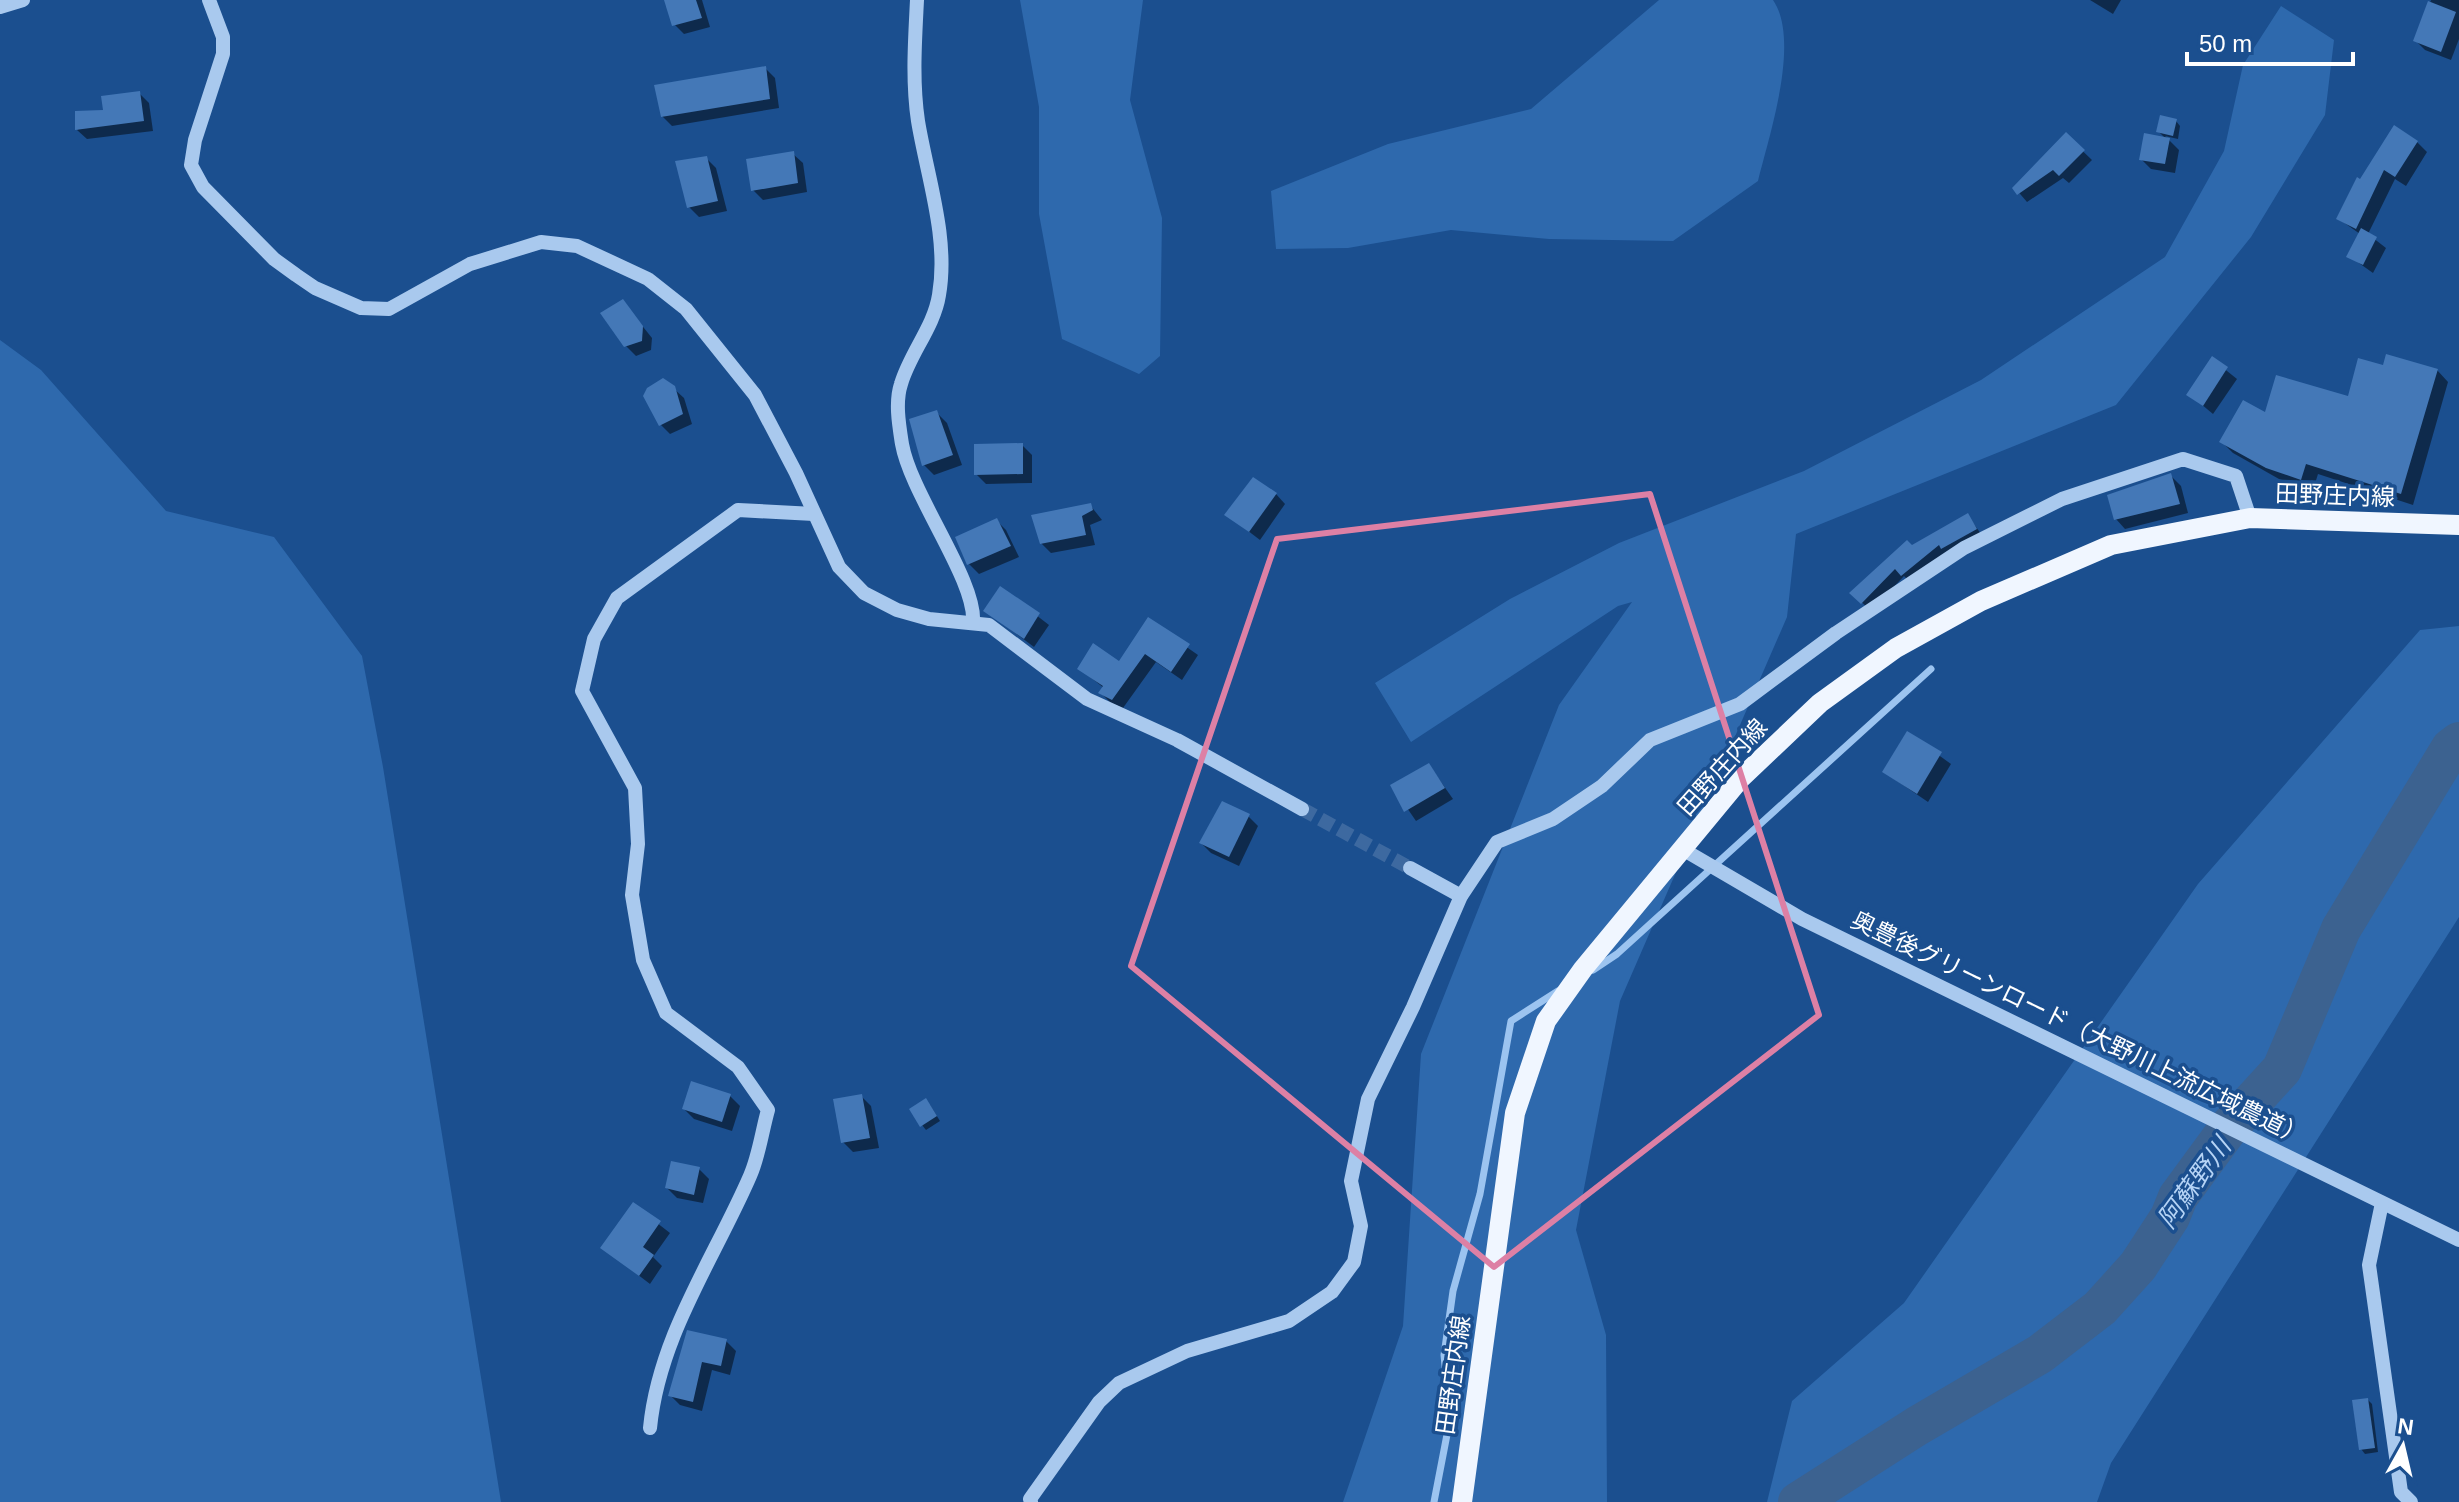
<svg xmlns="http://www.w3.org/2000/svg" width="2459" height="1502" font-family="Helvetica,'Noto Sans JP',sans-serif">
<rect width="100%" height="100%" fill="#1b4f8f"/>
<g fill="#2e69ad">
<polygon points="1020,0 1143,0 1130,100 1162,218 1160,356 1139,374 1062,339 1039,214 1039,107"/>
<path d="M1659,0H1773C1801,41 1769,136 1758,181L1673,241L1549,239L1451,230L1348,248L1276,249L1271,191L1388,144L1531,109Z"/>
<polygon points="2281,6 2334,40 2325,115 2251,237 2116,405 1796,534 1787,617 1620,1001 1576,1230 1606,1335 1607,1502 1343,1502 1403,1326 1421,1054 1559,705 1632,602 1618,606 1411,742 1375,683 1510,599 1619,543 1804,471 1981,380 2165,257 2224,151 2243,65"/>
<polygon points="0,340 41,370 166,511 274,537 362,656 383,767 501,1502 0,1502"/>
<polygon points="2459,626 2459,917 2111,1463 2097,1502 1767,1502 1792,1401 1904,1303 2198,884 2420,630"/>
</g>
<g fill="#0007">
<polygon points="666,0 702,0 710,27 684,34 674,24"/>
<polygon points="2090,0 2121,0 2113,14"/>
<polygon points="2431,0 2459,0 2459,39 2451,60 2425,50 2415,40"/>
<polygon points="765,68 775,78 779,108 672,126 662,116"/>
<polygon points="139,93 149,103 153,131 87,139 77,130"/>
<polygon points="2176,121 2180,126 2178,139 2165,136 2179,150 2175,173 2151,169 2141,159 2166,139 2158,131"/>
<polygon points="2066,135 2092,160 2069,183 2063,178 2027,202 2015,188"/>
<polygon points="2417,142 2427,152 2406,186 2395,179 2368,234 2386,248 2373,273 2349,256 2360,234 2339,219 2361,181"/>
<polygon points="793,154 803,163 807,192 763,200 753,190"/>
<polygon points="706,158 716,168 727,211 699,217 689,207"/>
<polygon points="623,302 652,338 651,350 636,356 626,346"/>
<polygon points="2212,359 2237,379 2213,414 2189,394"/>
<polygon points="2437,370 2448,382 2413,505 2318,474 2313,490 2279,479 2233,453 2222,442 2266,415 2349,399"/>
<polygon points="673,388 684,398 692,424 670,434 660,424"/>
<polygon points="937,413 947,423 962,465 934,475 924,465"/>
<polygon points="1022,445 1032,455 1032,483 986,484 976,474"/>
<polygon points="2171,476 2181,486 2188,513 2125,529 2116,519"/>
<polygon points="1276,494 1285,504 1260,540 1226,514"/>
<polygon points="1090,505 1102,520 1090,525 1095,545 1051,553 1041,543"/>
<polygon points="1968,516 1984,538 1911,583 1904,576 1871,611 1852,593 1912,547"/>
<polygon points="996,520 1006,530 1019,557 979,574 969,564"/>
<polygon points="1001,588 1049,625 1034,647 986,611"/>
<polygon points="1148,620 1198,655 1182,680 1156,662 1123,708 1111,703 1101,693 1104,688 1080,669 1119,664"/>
<polygon points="1908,733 1951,764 1928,802 1884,772"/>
<polygon points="1429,765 1453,799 1416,821 1392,786"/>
<polygon points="1248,816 1258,826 1239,866 1211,853 1201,843"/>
<polygon points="730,1096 740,1106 732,1131 694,1119 684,1109"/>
<polygon points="861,1096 871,1106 879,1148 853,1152 843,1142"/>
<polygon points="930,1105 940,1121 926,1130 922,1125"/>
<polygon points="699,1169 709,1179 703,1203 677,1198 667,1188"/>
<polygon points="634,1205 670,1233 653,1257 662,1266 650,1284 603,1248"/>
<polygon points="688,1332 726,1341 736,1351 730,1375 712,1370 702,1411 680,1405 670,1395"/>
<polygon points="2368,1400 2372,1404 2378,1452 2365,1454 2361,1449"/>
</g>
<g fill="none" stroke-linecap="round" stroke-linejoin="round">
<g stroke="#9cc4f0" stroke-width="7">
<polyline points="1593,970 1617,954 1931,669"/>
<polyline points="1434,1502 1450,1419 1444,1355 1453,1291 1480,1194 1511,1021 1558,991"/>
</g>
<polyline stroke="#3c6290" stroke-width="40" points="1798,1502 1917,1426 2040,1354 2100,1308 2138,1266 2170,1217 2178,1197 2230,1126 2282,1069 2341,929 2451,748 2459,742"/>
</g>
<g fill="#4478b7">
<polygon points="664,0 696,0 702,18 672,26"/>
<polygon points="2428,1 2456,12 2441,52 2413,41"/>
<polygon points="766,66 770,99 661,117 654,85"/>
<polygon points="140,91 144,121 75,130 75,111 103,110 101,96"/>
<polygon points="2160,115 2177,119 2173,136 2156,132"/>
<polygon points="2394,125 2418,141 2395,177 2384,170 2356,229 2336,219 2357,177 2360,179"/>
<polygon points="2066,132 2085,150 2059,176 2053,170 2017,195 2012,188"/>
<polygon points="2144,133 2170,138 2165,164 2139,160"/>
<polygon points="794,151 798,183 751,191 746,159"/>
<polygon points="707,156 718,201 687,208 675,161"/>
<polygon points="2361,228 2377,237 2363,265 2346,257"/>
<polygon points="623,299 643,326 642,341 624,347 600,313"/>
<polygon points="2386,354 2438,369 2401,494 2306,464 2301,480 2266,468 2219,442 2243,400 2265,412 2276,375 2348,396 2358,358 2383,365"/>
<polygon points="2212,356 2228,367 2203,406 2186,395"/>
<polygon points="663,378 675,386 683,414 659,426 643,396 647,388"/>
<polygon points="937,410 953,455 922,466 909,419"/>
<polygon points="1023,443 1023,474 974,475 974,444"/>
<polygon points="2171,473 2180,504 2114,520 2107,495"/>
<polygon points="1253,477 1277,493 1249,532 1224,515"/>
<polygon points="1091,503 1093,510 1082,516 1086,535 1040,544 1031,515"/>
<polygon points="1968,513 1977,529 1941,549 1939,545 1901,576 1895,569 1861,604 1849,593 1907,540 1912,545"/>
<polygon points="997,518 1011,546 967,565 955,537"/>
<polygon points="1000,586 1040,613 1024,639 983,611"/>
<polygon points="1148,617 1190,644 1171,672 1145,654 1112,700 1098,693 1103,686 1077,669 1093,643 1119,661"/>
<polygon points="1907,731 1942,752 1917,794 1882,772"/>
<polygon points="1429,763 1445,788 1404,812 1390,785"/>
<polygon points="1222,801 1250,814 1229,857 1199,843"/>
<polygon points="691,1081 731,1094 722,1122 682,1109"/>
<polygon points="862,1094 870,1138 841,1143 833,1099"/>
<polygon points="926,1098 937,1116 920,1127 909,1109"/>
<polygon points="671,1161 700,1167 694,1195 665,1188"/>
<polygon points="633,1202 661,1221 643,1247 654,1255 639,1276 600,1248"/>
<polygon points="687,1330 727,1339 721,1366 702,1362 693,1402 668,1396"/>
<polygon points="2368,1398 2375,1448 2359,1450 2352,1400"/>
</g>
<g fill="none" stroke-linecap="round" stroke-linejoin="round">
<polyline stroke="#3d69a0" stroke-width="14" stroke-dasharray="14 7" stroke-linecap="butt" points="1302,809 1410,868"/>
<g stroke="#a9c9ee" stroke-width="14">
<polyline points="209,0 223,37 223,54 195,140 191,165 203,187 274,259 296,275 315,288 361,308 389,309 470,264 541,242 577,246 648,279 686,309 755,395 796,473 839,567 864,593 897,610 929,619 989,625 1087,699 1177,740 1302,809"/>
<path d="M917,0C915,40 912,81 918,121C927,176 949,238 939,295C934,327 910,353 901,384C895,402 899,425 902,444C911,495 977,581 973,623"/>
<polyline points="0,7 23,0"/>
<polyline points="1684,850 1802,919 2459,1240"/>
<polyline points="1410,868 1461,896"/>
<polyline points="2382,1203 2369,1265 2401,1492 2411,1502"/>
<path d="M650,1428C659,1336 714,1259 750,1176C759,1156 762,1131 768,1110L738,1067L666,1013L643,960L632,895L638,844L635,788L582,691L594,639L617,598L738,510L814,514"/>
<polyline points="1031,1502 1030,1499 1099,1402 1119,1383 1187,1351 1289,1321 1332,1292 1354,1262 1361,1226 1351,1181 1368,1099 1413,1007 1461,896 1497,842 1553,819 1602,786 1650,740 1740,704 1836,633 1964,548 2062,499 2183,459 2236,476 2250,518"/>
</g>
<polyline stroke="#f0f6ff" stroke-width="20" points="1462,1502 1515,1113 1546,1021 1583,969 1741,778 1820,703 1896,648 1981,601 2111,545 2250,518 2459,525"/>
</g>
<path fill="none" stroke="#dd80a5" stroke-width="6" stroke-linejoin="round" d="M1650,494L1819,1015L1494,1267L1131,966L1277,539Z"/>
<g text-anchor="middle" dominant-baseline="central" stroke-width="7" stroke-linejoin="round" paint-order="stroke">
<g font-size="24" fill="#fff" stroke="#1b4f8f">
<text transform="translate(2335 495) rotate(2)">田野庄内線</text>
<text transform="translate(1722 767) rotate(-48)">田野庄内線</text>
<text transform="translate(2079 1028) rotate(26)">奥豊後グリーンロード（大野川上流広域農道）</text>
<text transform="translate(1453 1375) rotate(-82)">田野庄内線</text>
</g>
<g font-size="26" font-style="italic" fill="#b5d3f5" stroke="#1b4f8f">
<text transform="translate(2194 1183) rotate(-54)">阿蘇野川</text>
</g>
</g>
<g transform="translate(2403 1446) rotate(8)" stroke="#1b4f8f" stroke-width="6" paint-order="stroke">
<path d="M0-6L14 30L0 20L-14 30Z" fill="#ffffff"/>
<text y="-12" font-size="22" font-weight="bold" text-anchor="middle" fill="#ffffff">N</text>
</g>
<path d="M2187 52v12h166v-12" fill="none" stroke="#ffffff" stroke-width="4"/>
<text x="2199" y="52" font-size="24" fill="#ffffff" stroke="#1b4f8f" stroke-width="6" paint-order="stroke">50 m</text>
</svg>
